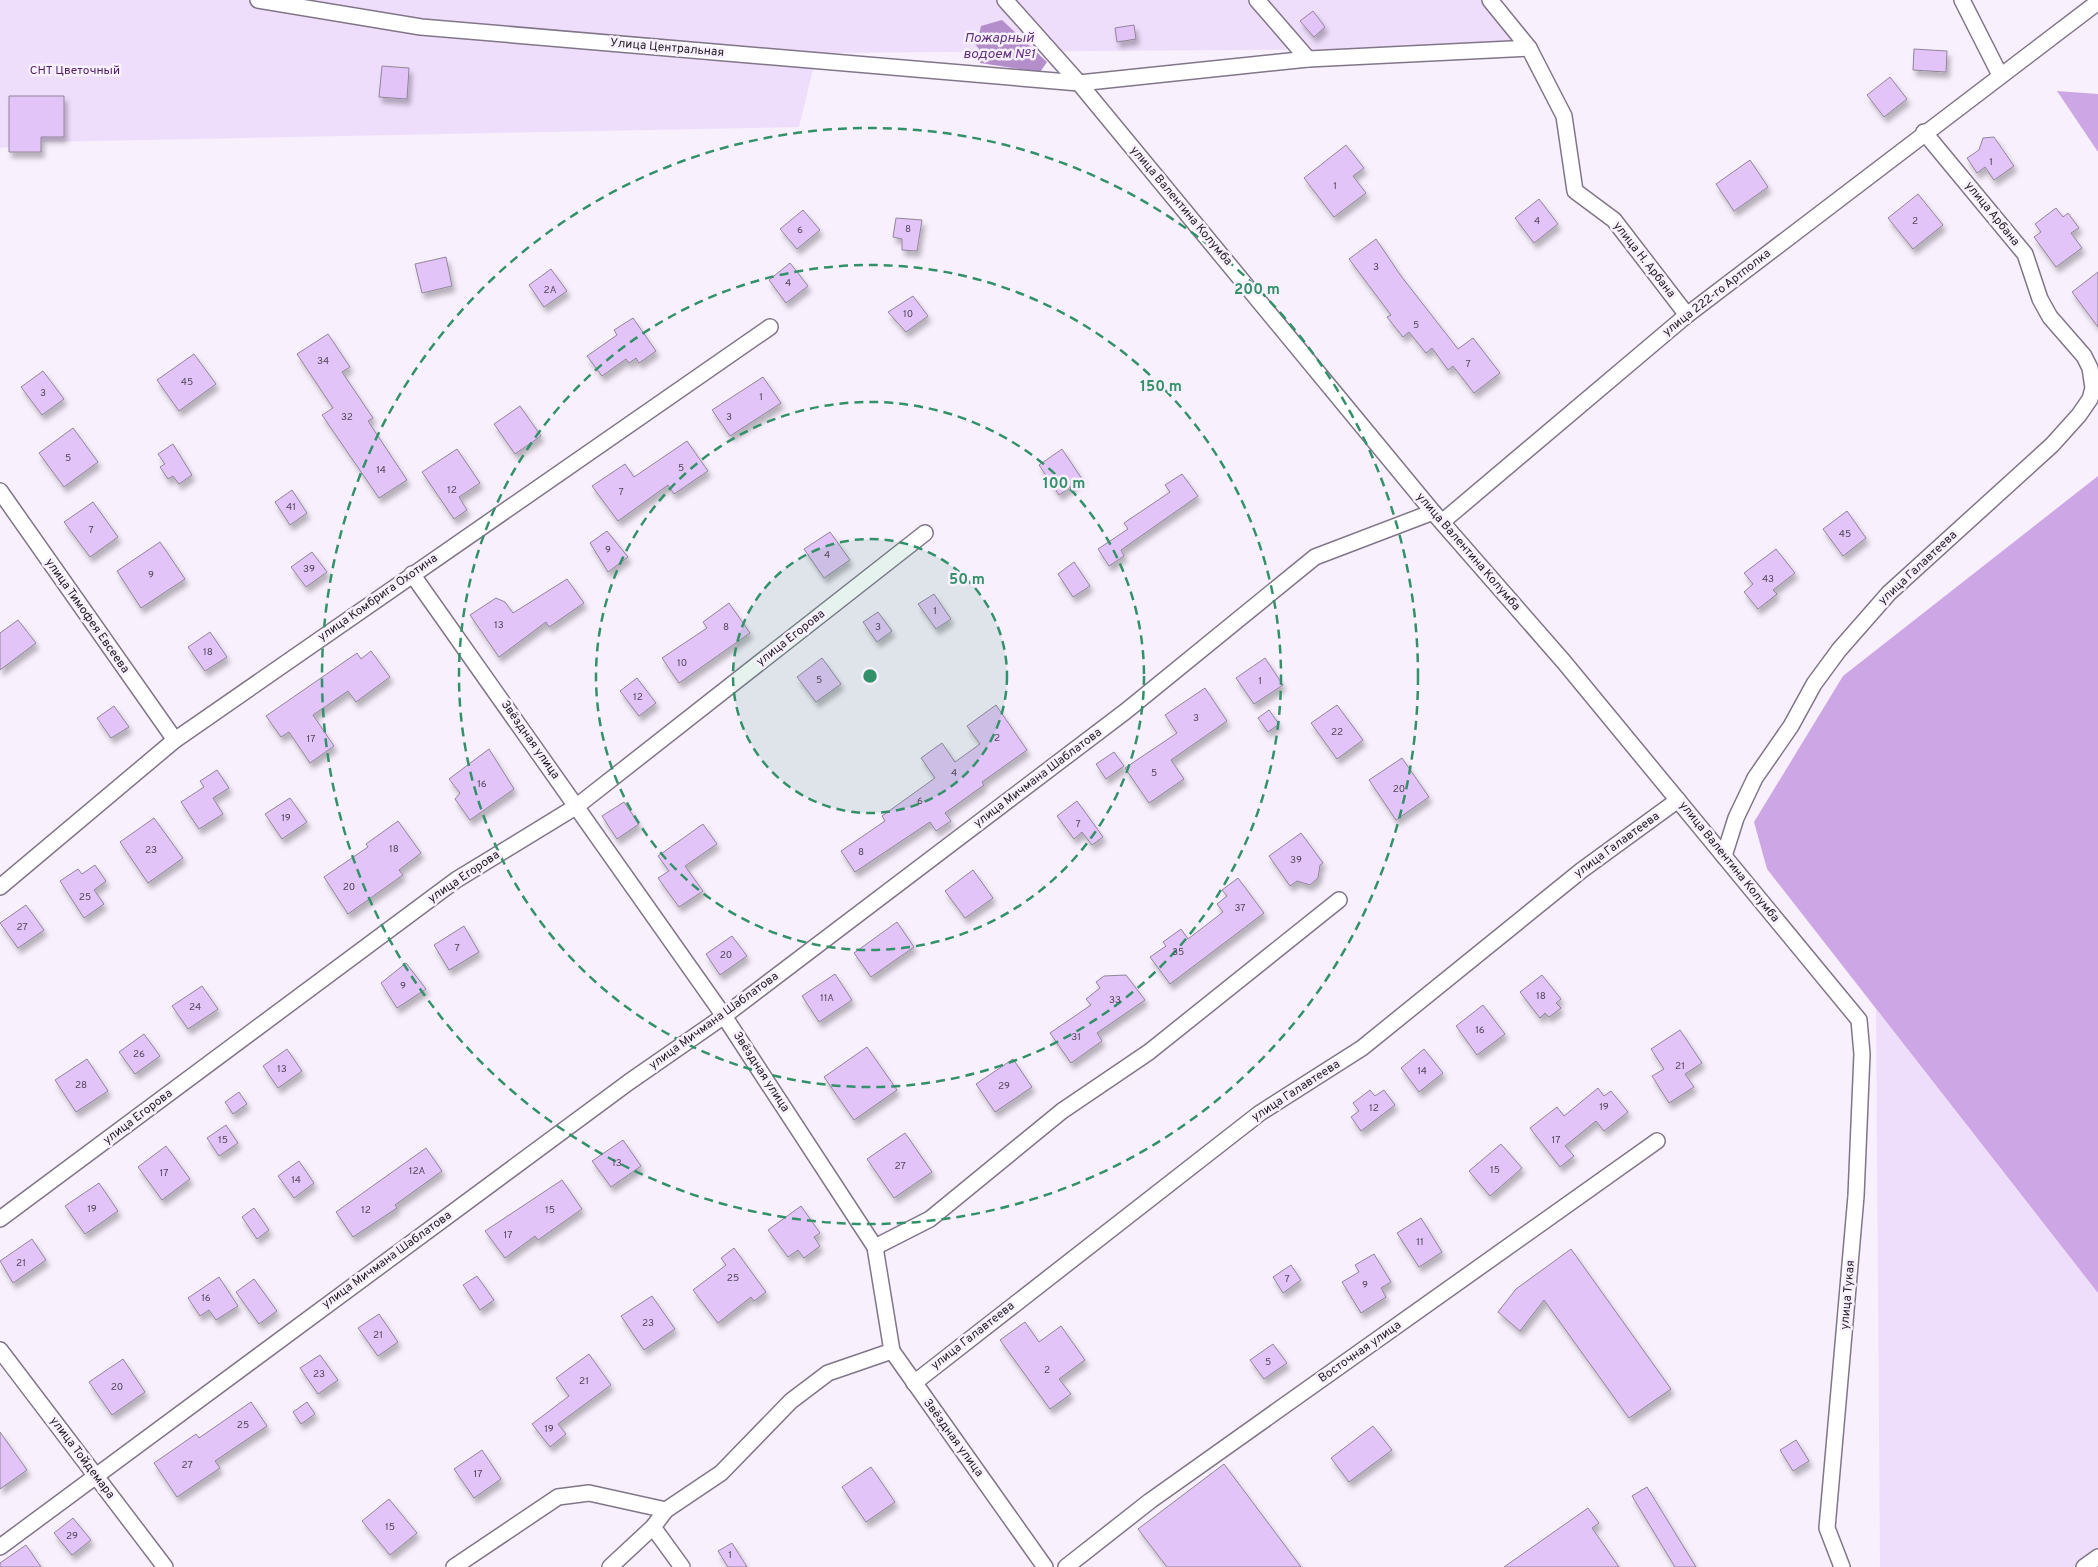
<svg xmlns="http://www.w3.org/2000/svg" width="2098" height="1567" font-family="Overpass,sans-serif">
<defs>
<filter id="shadow"><feDropShadow dx="3" dy="5.5" stdDeviation="2.5" flood-color="#0004"/></filter>
</defs>
<rect width="100%" height="100%" fill="#f8f0fd"/>
<g fill="#efddfc">
<polygon points="0,0 1490,0 1529,48 817,53 799,127 47,142 0,148"/>
<polygon points="1876,1009 2098,1293 2098,1567 1880,1567"/>
</g>
<g fill="#cda7e5">
<polygon points="2057,91 2098,94 2098,152"/>
<polygon points="2098,476 2098,1293 1767,869 1754,822 1843,676"/>
</g>
<polygon fill="#b38ecb" points="1002,20 1047,62 1040,72 980,63 979,49 972,40 973,35 979,35 981,26"/>
<g fill="#e3c4f8" stroke="#908598" filter="url(#shadow)">
<polygon points="1313,11 1325,27 1314,37 1300,21"/>
<polygon points="1134,25 1136,39 1117,42 1115,28"/>
<polygon points="1914,49 1947,51 1946,72 1913,70"/>
<polygon points="382,66 409,68 407,99 379,97"/>
<polygon points="1890,77 1907,99 1884,117 1867,95"/>
<polygon points="9,96 64,96 64,137 41,137 41,152 9,152"/>
<polygon points="1994,137 2014,166 1994,180 1985,167 1977,173 1967,158 1979,150 1983,138"/>
<polygon points="1346,145 1364,168 1353,176 1366,193 1334,217 1304,178"/>
<polygon points="1750,160 1768,187 1734,211 1716,184"/>
<polygon points="1918,194 1943,225 1913,249 1888,218"/>
<polygon points="1539,199 1558,224 1534,243 1515,218"/>
<polygon points="2056,208 2063,217 2068,213 2079,228 2071,233 2082,248 2056,267 2034,237 2041,232 2035,224"/>
<polygon points="803,210 820,230 797,249 780,229"/>
<polygon points="896,218 922,220 917,251 902,250 902,239 893,237"/>
<polygon points="1376,239 1401,276 1458,349 1473,338 1500,373 1474,393 1453,366 1448,370 1432,348 1426,353 1409,332 1403,337 1387,317 1391,315 1349,259"/>
<polygon points="446,257 452,286 422,293 415,264"/>
<polygon points="790,263 808,286 786,303 769,280"/>
<polygon points="551,269 567,291 544,307 529,285"/>
<polygon points="2098,272 2098,327 2072,292"/>
<polygon points="913,296 928,316 906,332 888,312"/>
<polygon points="633,318 656,351 639,363 636,358 629,363 626,359 602,376 587,356 617,335 614,330"/>
<polygon points="328,334 350,367 342,372 373,418 368,421 407,480 379,498 322,415 333,408 297,354"/>
<polygon points="194,354 216,384 179,411 157,380"/>
<polygon points="43,371 64,399 42,415 21,387"/>
<polygon points="763,377 781,403 730,436 712,410"/>
<polygon points="520,406 541,436 515,454 494,424"/>
<polygon points="73,428 98,462 64,487 39,453"/>
<polygon points="687,441 708,471 674,494 668,485 618,521 592,486 625,464 634,477"/>
<polygon points="173,444 192,475 179,484 173,476 168,479 160,467 165,464 158,454"/>
<polygon points="457,449 480,483 459,497 467,510 454,519 422,472"/>
<polygon points="1062,449 1082,479 1059,495 1039,465"/>
<polygon points="1182,474 1198,496 1121,550 1124,556 1109,566 1098,549 1128,529 1124,523 1170,492 1165,485"/>
<polygon points="292,490 307,513 290,525 275,502"/>
<polygon points="93,502 118,537 90,557 64,522"/>
<polygon points="1847,511 1866,538 1843,556 1823,529"/>
<polygon points="607,531 628,557 608,572 590,543"/>
<polygon points="830,532 850,560 824,578 804,549"/>
<polygon points="160,542 185,579 141,608 117,571"/>
<polygon points="1776,549 1795,573 1773,590 1777,594 1758,609 1744,592 1753,584 1744,573"/>
<polygon points="312,552 327,572 306,587 291,567"/>
<polygon points="1074,562 1090,586 1073,597 1058,574"/>
<polygon points="567,579 584,603 549,627 546,622 499,657 470,615 496,598 505,602 513,613"/>
<polygon points="934,594 951,619 936,629 918,604"/>
<polygon points="729,603 750,633 679,683 662,658 707,628 703,622"/>
<polygon points="878,612 892,631 877,642 863,622"/>
<polygon points="18,620 36,643 0,670 0,633"/>
<polygon points="210,632 227,657 205,671 188,647"/>
<polygon points="371,651 390,677 356,702 348,691 313,715 334,746 310,763 289,732 281,737 266,716 357,653 361,659"/>
<polygon points="822,658 841,684 816,702 797,677"/>
<polygon points="1265,658 1283,685 1254,704 1236,678"/>
<polygon points="637,678 656,703 639,716 620,691"/>
<polygon points="1205,688 1227,721 1171,760 1184,779 1149,803 1125,768 1177,733 1165,715"/>
<polygon points="996,705 1027,750 982,782 984,785 945,813 951,821 936,831 930,822 855,872 841,851 885,821 882,816 935,778 921,758 942,743 955,762 980,744 967,726"/>
<polygon points="1337,705 1363,740 1337,759 1311,723"/>
<polygon points="114,706 129,727 111,738 97,718"/>
<polygon points="1269,710 1279,724 1268,732 1258,718"/>
<polygon points="489,749 514,789 470,820 455,799 460,793 449,779"/>
<polygon points="1114,752 1124,766 1106,779 1096,764"/>
<polygon points="1402,758 1429,797 1396,820 1369,780"/>
<polygon points="217,770 229,788 213,798 223,814 199,829 181,802 204,787 200,781"/>
<polygon points="290,798 307,822 282,839 265,814"/>
<polygon points="1077,801 1103,837 1092,845 1082,832 1074,839 1057,816"/>
<polygon points="624,802 639,824 617,839 602,816"/>
<polygon points="154,818 183,858 148,883 120,842"/>
<polygon points="398,821 421,853 399,870 403,875 348,914 324,877 368,847 366,844"/>
<polygon points="703,824 717,844 685,866 703,891 679,907 658,878 669,871 658,856"/>
<polygon points="1301,833 1323,863 1320,865 1318,878 1310,885 1297,881 1290,886 1269,856"/>
<polygon points="95,865 106,881 94,890 104,904 84,918 60,881 78,869 82,874"/>
<polygon points="973,870 993,898 965,918 945,891"/>
<polygon points="1238,878 1264,913 1170,984 1150,957 1166,946 1163,942 1181,929 1188,939 1223,912 1217,904 1227,896 1222,890"/>
<polygon points="26,905 44,930 18,948 0,923"/>
<polygon points="897,922 914,947 871,977 854,953"/>
<polygon points="464,926 479,952 449,970 434,945"/>
<polygon points="732,936 747,956 720,975 706,954"/>
<polygon points="406,963 426,989 397,1008 381,983"/>
<polygon points="835,974 852,1000 819,1022 802,996"/>
<polygon points="1126,975 1145,1000 1097,1033 1102,1041 1071,1063 1050,1033 1091,1005 1086,999 1100,988 1096,982 1104,976"/>
<polygon points="1542,975 1561,999 1556,1003 1561,1008 1549,1017 1545,1013 1540,1018 1520,992"/>
<polygon points="202,986 218,1009 188,1029 172,1006"/>
<polygon points="1483,1005 1505,1034 1477,1055 1456,1026"/>
<polygon points="1680,1030 1702,1063 1685,1074 1694,1087 1669,1103 1652,1076 1664,1069 1651,1049"/>
<polygon points="144,1034 160,1056 135,1074 119,1052"/>
<polygon points="867,1047 897,1090 854,1120 824,1077"/>
<polygon points="287,1049 302,1071 278,1088 263,1066"/>
<polygon points="1424,1049 1443,1073 1419,1092 1401,1068"/>
<polygon points="87,1059 108,1091 76,1112 55,1080"/>
<polygon points="1013,1059 1032,1087 995,1112 976,1084"/>
<polygon points="1598,1088 1604,1096 1611,1091 1628,1112 1604,1131 1596,1121 1565,1146 1574,1156 1560,1167 1530,1128 1557,1107 1564,1116"/>
<polygon points="1370,1090 1375,1096 1384,1090 1395,1105 1361,1131 1351,1117 1359,1111 1353,1103"/>
<polygon points="239,1092 247,1104 233,1114 225,1102"/>
<polygon points="226,1125 238,1143 219,1156 207,1138"/>
<polygon points="905,1133 932,1172 894,1198 867,1159"/>
<polygon points="623,1140 641,1166 611,1187 592,1161"/>
<polygon points="1501,1144 1522,1168 1490,1196 1469,1171"/>
<polygon points="166,1146 190,1179 162,1200 138,1167"/>
<polygon points="426,1148 442,1171 395,1205 397,1208 353,1237 336,1212"/>
<polygon points="299,1161 314,1183 294,1198 278,1176"/>
<polygon points="562,1180 582,1209 538,1240 535,1236 505,1258 485,1231"/>
<polygon points="99,1183 118,1211 85,1234 65,1206"/>
<polygon points="801,1206 820,1233 814,1237 820,1246 804,1258 798,1250 788,1257 768,1230"/>
<polygon points="254,1208 269,1230 257,1239 242,1217"/>
<polygon points="1421,1218 1442,1252 1419,1267 1397,1233"/>
<polygon points="32,1239 46,1260 13,1283 0,1261"/>
<polygon points="734,1248 766,1292 754,1301 751,1297 718,1323 693,1290 726,1265 721,1258"/>
<polygon points="1571,1249 1671,1389 1629,1418 1544,1300 1520,1331 1498,1312 1516,1289"/>
<polygon points="1374,1254 1391,1282 1381,1288 1386,1297 1361,1313 1342,1282 1359,1272 1355,1265"/>
<polygon points="1291,1265 1301,1280 1283,1293 1273,1277"/>
<polygon points="477,1276 494,1300 480,1310 463,1285"/>
<polygon points="219,1277 238,1306 216,1320 209,1310 200,1316 188,1298"/>
<polygon points="254,1279 277,1311 259,1324 236,1292"/>
<polygon points="652,1296 675,1329 644,1350 621,1316"/>
<polygon points="379,1314 398,1342 378,1356 358,1328"/>
<polygon points="1025,1322 1039,1342 1061,1326 1085,1360 1059,1379 1071,1394 1050,1409 1000,1340"/>
<polygon points="1273,1344 1287,1363 1264,1379 1250,1360"/>
<polygon points="589,1354 611,1385 558,1424 566,1434 550,1447 532,1424 569,1396 556,1378"/>
<polygon points="320,1355 338,1380 318,1394 300,1368"/>
<polygon points="123,1359 145,1392 112,1415 89,1382"/>
<polygon points="251,1402 267,1426 215,1461 220,1468 177,1497 154,1463 196,1434 199,1438"/>
<polygon points="307,1402 315,1414 301,1424 293,1412"/>
<polygon points="1373,1426 1392,1450 1349,1482 1331,1458"/>
<polygon points="0,1432 27,1470 0,1489"/>
<polygon points="1796,1440 1809,1461 1793,1471 1780,1450"/>
<polygon points="482,1450 501,1479 474,1498 454,1469"/>
<polygon points="1224,1464 1301,1567 1167,1567 1138,1529"/>
<polygon points="871,1467 895,1502 866,1522 842,1487"/>
<polygon points="1647,1487 1696,1567 1675,1567 1632,1496"/>
<polygon points="389,1499 417,1533 390,1555 362,1521"/>
<polygon points="1588,1508 1599,1523 1592,1528 1619,1567 1504,1567"/>
<polygon points="73,1518 91,1540 72,1555 54,1533"/>
<polygon points="732,1543 747,1567 728,1567 718,1551"/>
<polygon points="26,1545 41,1567 0,1567 0,1563"/>
</g>
<g fill="none" stroke-linecap="round" stroke-linejoin="round">
<g stroke="#817689" stroke-width="18">
<g id="minor">
<polyline points="258,0 421,27 1079,83 1308,59 1529,48"/>
<polyline points="1005,0 1079,83 1433,512 1564,662 1859,1020 1862,1054 1856,1196 1827,1528 1842,1567"/>
<polyline points="1257,0 1308,59"/>
<polyline points="1490,0 1529,48 1564,116 1575,191 1614,220 1687,315"/>
<polyline points="1962,0 2000,75"/>
<polyline points="0,491 175,740"/>
<polyline points="1442,522 1687,315 2098,2"/>
<polyline points="412,574 724,1016 875,1247 892,1351 1045,1567"/>
<polyline points="1724,856 1736,818 1755,778 1791,726 1814,684 1839,650 1889,593 2052,445 2079,415 2090,399 2093,388 2090,368 2084,356 2050,317 2040,299 2025,254 1924,132"/>
<polyline points="0,887 175,740 770,327"/>
<polyline points="0,1219 456,880 577,806 925,533"/>
<polyline points="875,1247 930,1219 1062,1111 1149,1052 1339,900"/>
<polyline points="0,1350 165,1567"/>
<polyline points="914,1383 1260,1113 1362,1048 1582,870 1678,800"/>
<polyline points="653,1527 682,1567"/>
<polyline points="0,1547 629,1082 724,1016 1126,711 1315,557 1433,512"/>
<polyline points="454,1567 558,1497 589,1493 666,1510"/>
<polyline points="610,1567 653,1527 666,1510 721,1473 791,1401 828,1373 892,1351"/>
<polyline points="1066,1567 1150,1501 1657,1141"/>
<polyline points="2084,1567 2098,1557"/>
</g>
</g>
<use href="#minor" stroke="#fff" stroke-width="15"/>
</g>
<circle cx="870" cy="676" r="137" fill="#339169" fill-opacity=".12"/>
<g fill="none" stroke="#339169" stroke-width="2.5" stroke-dasharray="9 6">
<circle cx="870" cy="676" r="137"/>
<circle cx="870" cy="676" r="274"/>
<circle cx="870" cy="676" r="411"/>
<circle cx="870" cy="676" r="548"/>
</g>
<g text-anchor="middle" dominant-baseline="central" stroke-width="5" stroke-linejoin="round" paint-order="stroke">
<g font-size="10" fill="#524759">
<text x="1991" y="162">1</text>
<text x="1335" y="186">1</text>
<text x="1537" y="221">4</text>
<text x="1915" y="221">2</text>
<text x="908" y="229">8</text>
<text x="800" y="230">6</text>
<text x="1376" y="267">3</text>
<text x="788" y="283">4</text>
<text x="550" y="290">2А</text>
<text x="908" y="314">10</text>
<text x="1416" y="325">5</text>
<text x="323" y="361">34</text>
<text x="1468" y="364">7</text>
<text x="187" y="382">45</text>
<text x="43" y="393">3</text>
<text x="761" y="397">1</text>
<text x="347" y="417">32</text>
<text x="729" y="417">3</text>
<text x="68" y="458">5</text>
<text x="681" y="468">5</text>
<text x="381" y="470">14</text>
<text x="452" y="490">12</text>
<text x="621" y="492">7</text>
<text x="291" y="507">41</text>
<text x="91" y="530">7</text>
<text x="1845" y="534">45</text>
<text x="608" y="550">9</text>
<text x="827" y="555">4</text>
<text x="309" y="569">39</text>
<text x="151" y="575">9</text>
<text x="1768" y="579">43</text>
<text x="935" y="611">1</text>
<text x="499" y="625">13</text>
<text x="726" y="627">8</text>
<text x="878" y="627">3</text>
<text x="208" y="652">18</text>
<text x="682" y="663">10</text>
<text x="819" y="680">5</text>
<text x="1260" y="681">1</text>
<text x="638" y="697">12</text>
<text x="1196" y="718">3</text>
<text x="1337" y="732">22</text>
<text x="997" y="738">2</text>
<text x="311" y="739">17</text>
<text x="954" y="773">4</text>
<text x="1154" y="773">5</text>
<text x="482" y="784">16</text>
<text x="1399" y="789">20</text>
<text x="920" y="801">6</text>
<text x="286" y="818">19</text>
<text x="1078" y="824">7</text>
<text x="394" y="849">18</text>
<text x="151" y="850">23</text>
<text x="861" y="852">8</text>
<text x="1296" y="860">39</text>
<text x="349" y="887">20</text>
<text x="85" y="897">25</text>
<text x="1240" y="908">37</text>
<text x="22" y="927">27</text>
<text x="457" y="948">7</text>
<text x="1178" y="952">35</text>
<text x="726" y="955">20</text>
<text x="403" y="986">9</text>
<text x="1541" y="996">18</text>
<text x="827" y="998">11А</text>
<text x="1115" y="1000">33</text>
<text x="195" y="1007">24</text>
<text x="1480" y="1030">16</text>
<text x="1076" y="1037">31</text>
<text x="139" y="1054">26</text>
<text x="1680" y="1066">21</text>
<text x="282" y="1069">13</text>
<text x="1422" y="1071">14</text>
<text x="81" y="1085">28</text>
<text x="1004" y="1086">29</text>
<text x="1604" y="1107">19</text>
<text x="1374" y="1108">12</text>
<text x="223" y="1140">15</text>
<text x="1556" y="1140">17</text>
<text x="617" y="1163">13</text>
<text x="900" y="1166">27</text>
<text x="1495" y="1170">15</text>
<text x="417" y="1171">12А</text>
<text x="164" y="1173">17</text>
<text x="296" y="1180">14</text>
<text x="92" y="1209">19</text>
<text x="366" y="1210">12</text>
<text x="550" y="1210">15</text>
<text x="508" y="1235">17</text>
<text x="1420" y="1242">11</text>
<text x="21" y="1263">21</text>
<text x="733" y="1278">25</text>
<text x="1287" y="1279">7</text>
<text x="1365" y="1285">9</text>
<text x="206" y="1298">16</text>
<text x="648" y="1323">23</text>
<text x="378" y="1335">21</text>
<text x="1268" y="1362">5</text>
<text x="1047" y="1370">2</text>
<text x="319" y="1374">23</text>
<text x="584" y="1381">21</text>
<text x="117" y="1387">20</text>
<text x="243" y="1425">25</text>
<text x="549" y="1429">19</text>
<text x="187" y="1465">27</text>
<text x="478" y="1474">17</text>
<text x="390" y="1527">15</text>
<text x="72" y="1536">29</text>
<text x="730" y="1555">1</text>
</g>
<g font-size="12" fill="#211d24" stroke="#f8f0fd">
<text transform="translate(667 48) rotate(5)">Улица Центральная</text>
<text transform="translate(1181 206) rotate(50)">улица Валентина Колумба</text>
<text transform="translate(1992 214) rotate(51)">улица Арбана</text>
<text transform="translate(1644 260) rotate(52)">улица Н. Арбана</text>
<text transform="translate(1717 293) rotate(-38)">улица 222-го Артполка</text>
<text transform="translate(1468 552) rotate(49)">улица Валентина Колумба</text>
<text transform="translate(1918 568) rotate(-43)">улица Галавтеева</text>
<text transform="translate(378 598) rotate(-35)">улица Комбрига Охотина</text>
<text transform="translate(87 616) rotate(55)">улица Тимофея Евсеева</text>
<text transform="translate(791 638) rotate(-38)">улица Егорова</text>
<text transform="translate(530 740) rotate(55)">Звёздная улица</text>
<text transform="translate(1038 778) rotate(-37)">улица Мичмана Шаблатова</text>
<text transform="translate(1617 845) rotate(-36)">улица Галавтеева</text>
<text transform="translate(1729 862) rotate(51)">улица Валентина Колумба</text>
<text transform="translate(464 877) rotate(-34)">улица Егорова</text>
<text transform="translate(714 1021) rotate(-36)">улица Мичмана Шаблатова</text>
<text transform="translate(761 1072) rotate(57)">Звёздная улица</text>
<text transform="translate(1296 1091) rotate(-33)">улица Галавтеева</text>
<text transform="translate(138 1117) rotate(-37)">улица Егорова</text>
<text transform="translate(387 1260) rotate(-36)">улица Мичмана Шаблатова</text>
<text transform="translate(1848 1295) rotate(-85)">улица Тукая</text>
<text transform="translate(973 1336) rotate(-38)">улица Галавтеева</text>
<text transform="translate(1360 1352) rotate(-35)">Восточная улица</text>
<text transform="translate(953 1438) rotate(54)">Звёздная улица</text>
<text transform="translate(82 1458) rotate(53)">улица Тойдемара</text>
</g>
<g font-size="12" fill="#4e1e67" stroke="#f8f0fd">
<text x="75" y="71">СНТ Цветочный</text>
</g>
<g font-size="14" font-style="italic" fill="#63347e" stroke="#f8f0fd">
<text x="999" y="38">Пожарный<tspan x="999" dy="16">водоем №1</tspan></text>
</g>
</g>
<circle cx="870" cy="676" r="8" fill="#339169" stroke="#f8f0fd" stroke-width="2.5"/>
<g font-size="15" text-anchor="middle" font-weight="bold" fill="#339169" stroke="#f8f0fd" stroke-width="5" stroke-linejoin="round" paint-order="stroke">
<text x="1257" y="294">200 m</text>
<text x="1161" y="391">150 m</text>
<text x="1064" y="488">100 m</text>
<text x="967" y="584">50 m</text>
</g>
</svg>
